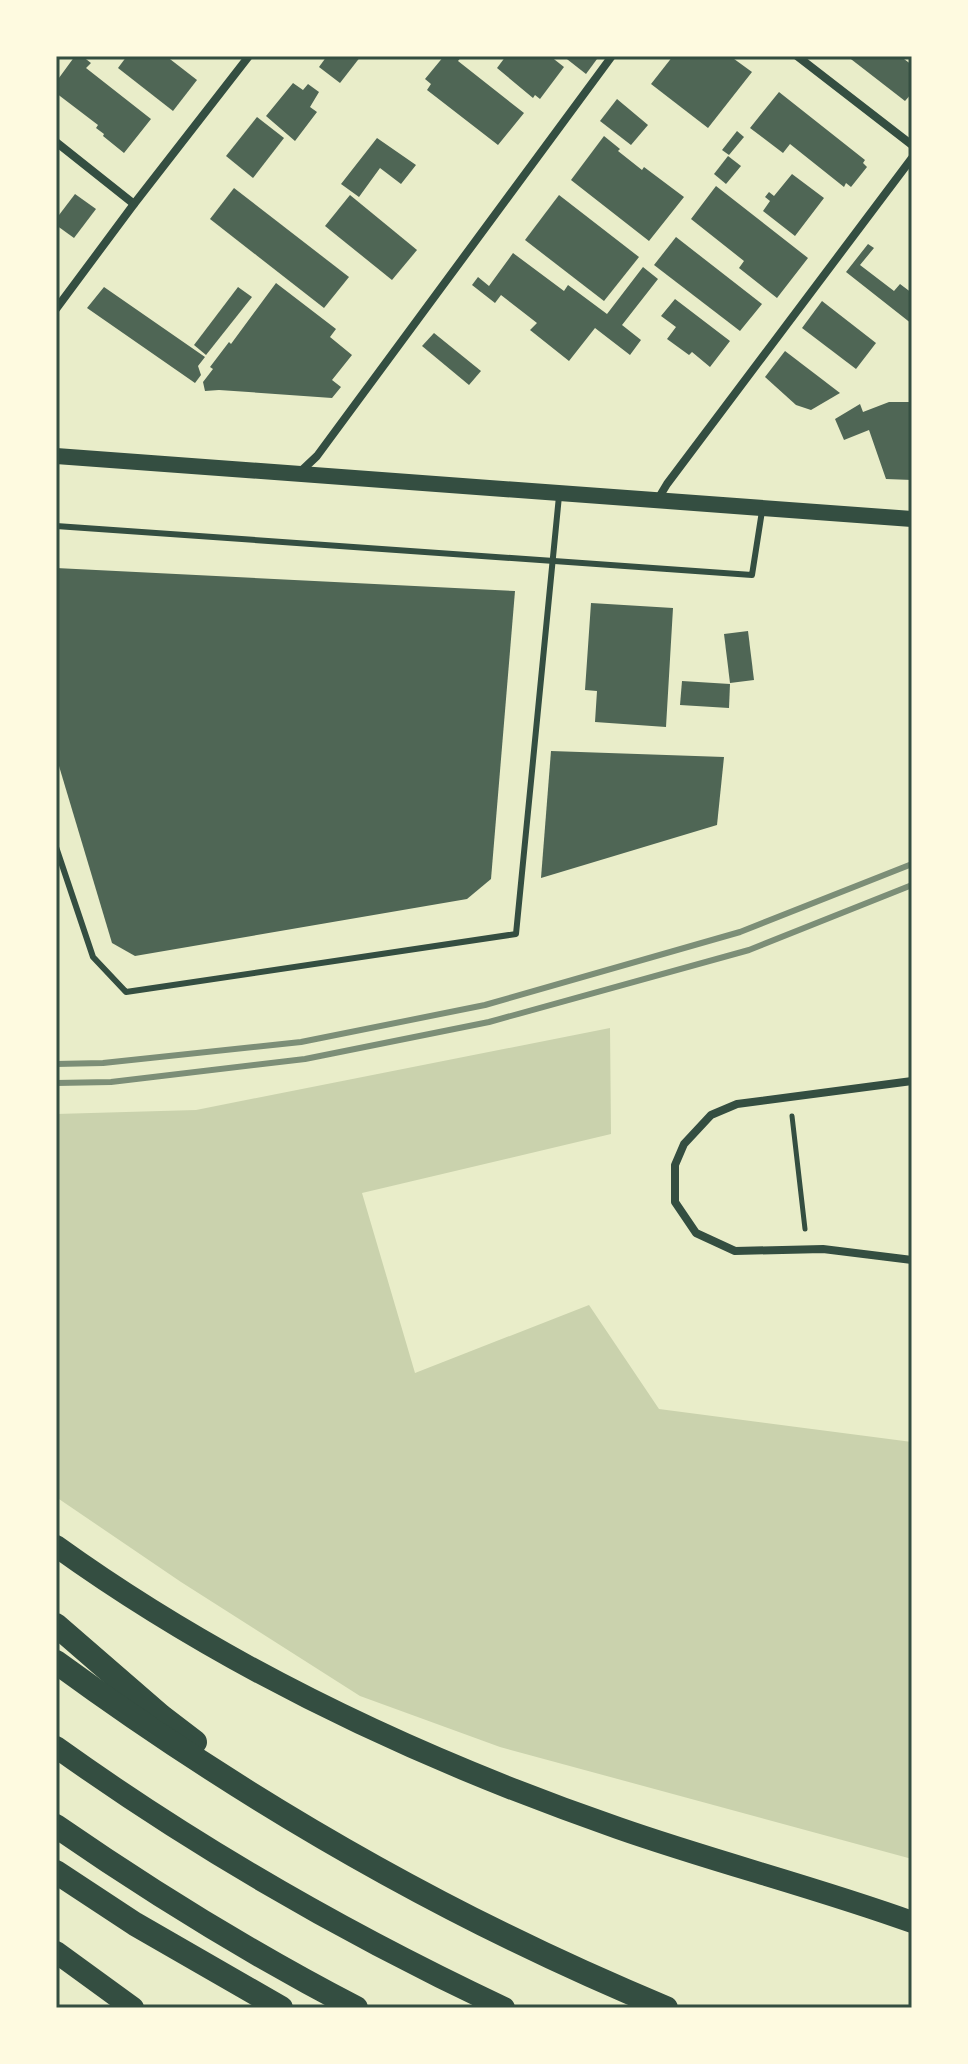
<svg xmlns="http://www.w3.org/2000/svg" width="968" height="2064" font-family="Signika,sans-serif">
<rect width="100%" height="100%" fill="#e9edc9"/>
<polygon fill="#cad2ad" points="610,1028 611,1134 362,1193 415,1373 589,1305 659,1409 912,1442 912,1859 500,1747 360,1696 181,1582 56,1497 56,1114 196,1110"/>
<g fill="#4f6655">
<polygon points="75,56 82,56 91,63 86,68 151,119 124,153 103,136 104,134 96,128 98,125 56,93 56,82"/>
<polygon points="127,56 166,56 197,80 173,111 118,68"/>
<polygon points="327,56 361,56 340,83 319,67"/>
<polygon points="444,56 462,56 458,61 524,113 498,145 427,90 431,84 425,79"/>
<polygon points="506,56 550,56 564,67 540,99 535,95 533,98 497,68"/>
<polygon points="563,56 592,56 597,59 586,74"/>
<polygon points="673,56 730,56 752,72 708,128 651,84"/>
<polygon points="847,56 900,56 912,65 912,93 905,101"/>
<polygon points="293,83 303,90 308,84 319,92 310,107 317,112 295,141 266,116"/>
<polygon points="779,92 865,160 863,163 867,167 851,187 846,183 844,187 790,144 783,153 750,128"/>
<polygon points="617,99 648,125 631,145 600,121"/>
<polygon points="257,117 284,138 253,178 226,156"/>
<polygon points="737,131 744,137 729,155 722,150"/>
<polygon points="604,136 620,149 618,151 642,170 644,167 684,197 649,241 571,180"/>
<polygon points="377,138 416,165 401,184 380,168 359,197 341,184"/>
<polygon points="728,156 741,166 726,184 714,174"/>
<polygon points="792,174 824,198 795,236 763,211 770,201 765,197 769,192 774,196"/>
<polygon points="716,186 808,258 777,298 739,268 744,261 691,219"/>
<polygon points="234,188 349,277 324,308 210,219"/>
<polygon points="75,194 96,209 74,238 56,225 56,219"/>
<polygon points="350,195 417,250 392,280 325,226"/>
<polygon points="559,195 639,257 604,301 525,240"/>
<polygon points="676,237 762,304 740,331 654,265"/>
<polygon points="868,244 874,248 860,265 894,291 900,284 912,293 912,324 846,272"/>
<polygon points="513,253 564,291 568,285 607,314 643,267 658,279 622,325 641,340 630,355 595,328 569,361 530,330 537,323 501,295 495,303 472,285 478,277 489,286"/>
<polygon points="276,283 336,329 330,337 352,355 332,380 341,387 332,398 219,390 205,391 203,382 213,369 210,367 229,342 231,344"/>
<polygon points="104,287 205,357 198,366 201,375 195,383 87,308"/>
<polygon points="238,287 252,297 206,355 194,345"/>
<polygon points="675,299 730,341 710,367 692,352 689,355 667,339 676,327 661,316"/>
<polygon points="822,301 876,343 856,369 802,328"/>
<polygon points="434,333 481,371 469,385 422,346"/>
<polygon points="785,351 840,393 811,410 796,405 765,377"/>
<polygon points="889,402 912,402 912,480 886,479 869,430 844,440 835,419 860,404 863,412"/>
<polygon points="56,568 515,591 491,879 467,899 135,956 112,943 56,756"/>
<polygon points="591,603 673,608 666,727 595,722 597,691 585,690"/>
<polygon points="748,631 754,680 730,683 724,634"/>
<polygon points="682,681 730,684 729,708 680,705"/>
<polygon points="551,751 724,757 717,825 541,878"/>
</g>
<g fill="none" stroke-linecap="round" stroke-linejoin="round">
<polyline stroke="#344e41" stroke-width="5" points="792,1116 805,1229"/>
<g stroke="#344e41" stroke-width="6">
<polyline points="56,526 752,575 762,511"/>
<polyline points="56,847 93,957 126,992 516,934 559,496"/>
</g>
<g stroke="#344e41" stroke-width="8">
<polyline points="797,56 912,145"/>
<polyline points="56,142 134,204"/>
<polyline points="56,309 134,204 249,56"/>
<polyline points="299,473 317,456 612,56"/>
<polyline points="658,499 667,484 912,158"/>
<polyline points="912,1081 737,1104 711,1115 684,1144 675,1165 675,1202 696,1233 735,1251 823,1249 912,1260"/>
</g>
<polyline stroke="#344e41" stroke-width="16" points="56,456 912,519"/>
<g stroke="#344e41" stroke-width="22">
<path d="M56,1546C227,1669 419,1759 618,1828C715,1862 815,1887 912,1922"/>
<path d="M56,1747C197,1848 347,1934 504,2008"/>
<polyline points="56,1952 133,2008"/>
</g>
<g stroke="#344e41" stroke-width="24">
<polyline points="56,1625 161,1716 195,1742"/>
<path d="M56,1662C246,1801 448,1918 666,2008"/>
<path d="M56,1826C153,1893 252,1954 356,2008"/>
<polyline points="56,1872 135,1924 281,2008"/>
</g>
<g stroke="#7c8e77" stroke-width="6">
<polyline points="56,1064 103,1063 301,1042 485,1005 740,932 912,864"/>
<polyline points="56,1083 111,1082 305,1059 489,1022 749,950 912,885"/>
</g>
</g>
<rect width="968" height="2064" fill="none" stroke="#fefae0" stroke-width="116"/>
<rect x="58" y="58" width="852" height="1948" fill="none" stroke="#344e41" stroke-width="3"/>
</svg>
